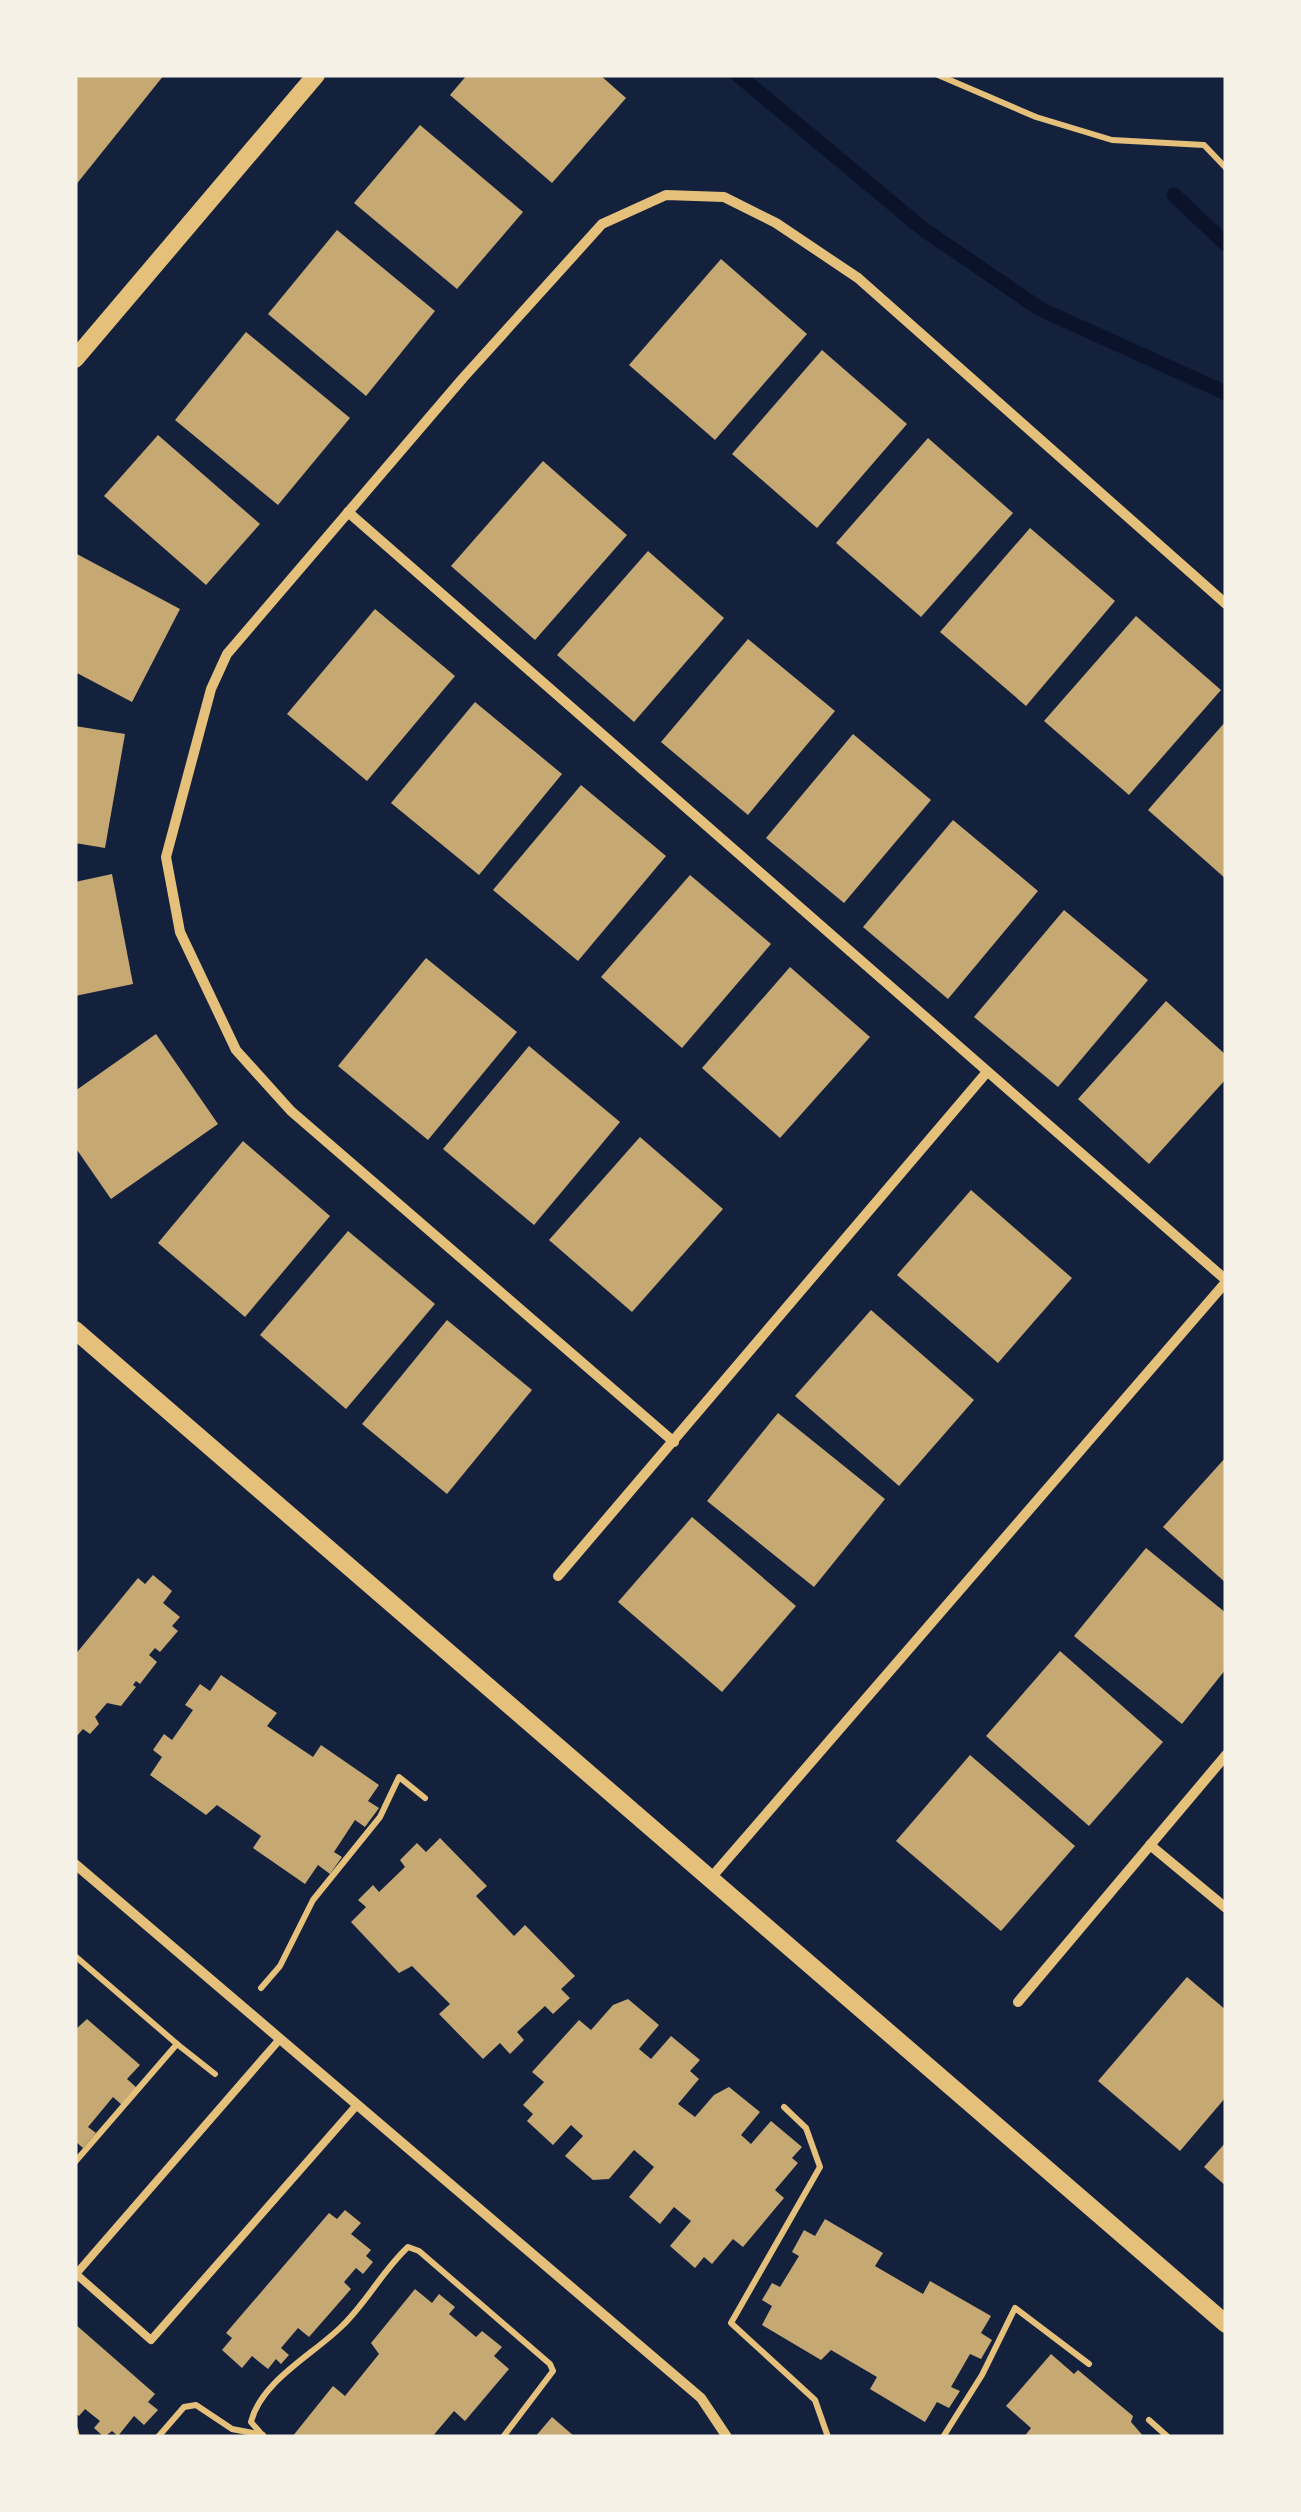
<svg xmlns="http://www.w3.org/2000/svg" width="1301" height="2512" font-family="'Exo 2',sans-serif">
<rect width="100%" height="100%" fill="#14213d"/>
<g fill="none" stroke-linecap="round" stroke-linejoin="round">
<g stroke="#0b132b" stroke-width="15">
<polyline points="738,75 923,229 1040,309 1226,393"/>
<polyline points="1174,195 1226,244"/>
</g>
</g>
<g fill="#c6a872">
<polygon points="75,75 164,75 75,186"/>
<polygon points="467,75 600,75 626,98 552,183 450,95"/>
<polygon points="420,125 523,212 457,289 354,203"/>
<polygon points="337,230 435,311 366,396 268,314"/>
<polygon points="721,259 807,334 715,440 629,365"/>
<polygon points="246,332 350,418 278,505 175,420"/>
<polygon points="822,350 907,424 817,528 732,454"/>
<polygon points="158,435 260,524 206,585 104,496"/>
<polygon points="928,438 1013,513 921,617 836,543"/>
<polygon points="543,461 627,535 535,640 451,566"/>
<polygon points="1030,528 1115,601 1026,706 940,632"/>
<polygon points="648,551 724,618 634,722 557,655"/>
<polygon points="75,553 180,609 132,702 75,672"/>
<polygon points="375,609 455,676 367,781 287,714"/>
<polygon points="1136,616 1221,690 1129,795 1044,721"/>
<polygon points="748,639 835,711 748,815 661,742"/>
<polygon points="475,702 562,774 479,875 391,803"/>
<polygon points="1226,721 1226,879 1148,810"/>
<polygon points="75,726 125,734 105,848 75,843"/>
<polygon points="853,734 931,800 844,903 766,838"/>
<polygon points="581,785 666,856 578,961 493,890"/>
<polygon points="953,820 1038,891 948,999 863,927"/>
<polygon points="112,874 133,984 75,996 75,882"/>
<polygon points="690,875 771,944 682,1048 601,977"/>
<polygon points="1064,910 1148,980 1058,1087 974,1017"/>
<polygon points="426,958 517,1032 428,1140 338,1066"/>
<polygon points="790,967 870,1037 780,1138 702,1068"/>
<polygon points="1166,1001 1226,1055 1226,1079 1149,1164 1078,1099"/>
<polygon points="156,1034 218,1124 111,1199 75,1147 75,1091"/>
<polygon points="529,1046 620,1122 534,1225 443,1149"/>
<polygon points="640,1137 723,1209 632,1312 549,1240"/>
<polygon points="243,1141 330,1216 245,1317 158,1243"/>
<polygon points="971,1190 1072,1278 998,1363 897,1275"/>
<polygon points="348,1231 435,1304 346,1409 260,1335"/>
<polygon points="871,1310 974,1400 899,1486 795,1396"/>
<polygon points="447,1320 532,1390 447,1494 362,1424"/>
<polygon points="778,1413 885,1499 814,1587 707,1501"/>
<polygon points="1226,1457 1226,1583 1163,1527"/>
<polygon points="692,1517 796,1606 722,1692 618,1602"/>
<polygon points="1146,1548 1226,1613 1226,1669 1182,1724 1074,1636"/>
<polygon points="153,1575 172,1591 163,1603 180,1617 172,1626 178,1631 160,1652 155,1648 149,1655 157,1662 140,1684 136,1681 133,1685 136,1687 121,1706 107,1703 95,1717 99,1724 90,1734 83,1729 75,1738 75,1655 138,1578 145,1584"/>
<polygon points="1060,1651 1163,1742 1089,1826 986,1736"/>
<polygon points="221,1675 277,1713 267,1726 313,1757 321,1745 379,1785 368,1801 379,1808 365,1827 355,1820 334,1852 342,1857 330,1874 318,1865 305,1884 253,1848 261,1836 217,1805 206,1815 150,1775 162,1757 153,1750 164,1734 172,1740 193,1710 185,1705 200,1684 210,1691"/>
<polygon points="970,1755 1075,1846 1001,1931 896,1841"/>
<polygon points="440,1838 487,1886 476,1896 514,1936 525,1925 575,1976 561,1989 570,1998 553,2014 545,2006 517,2032 524,2040 510,2054 500,2043 483,2059 439,2014 450,2004 412,1966 399,1973 351,1922 366,1907 358,1900 373,1885 379,1892 405,1867 400,1860 417,1843 426,1852"/>
<polygon points="1187,1977 1226,2010 1226,2097 1180,2151 1098,2081"/>
<polygon points="628,1999 659,2025 639,2049 651,2059 671,2036 700,2060 690,2071 699,2079 678,2104 695,2117 714,2095 729,2087 760,2112 741,2135 751,2144 771,2121 802,2147 792,2158 798,2163 775,2190 784,2198 743,2247 733,2239 712,2264 704,2257 695,2268 670,2246 691,2221 674,2207 660,2224 629,2197 654,2167 634,2150 609,2179 593,2180 565,2156 583,2136 571,2125 553,2145 527,2121 533,2114 523,2105 544,2082 532,2072 579,2020 591,2030 613,2005"/>
<polygon points="87,2019 140,2065 127,2079 137,2088 122,2105 113,2097 88,2127 96,2133 83,2148 75,2141 75,2030"/>
<polygon points="1226,2142 1226,2186 1204,2167"/>
<polygon points="345,2210 361,2223 351,2234 371,2250 366,2256 373,2262 363,2274 356,2268 344,2282 351,2289 309,2337 298,2328 281,2348 289,2355 281,2364 276,2359 268,2369 252,2356 242,2368 222,2350 232,2338 226,2333 329,2213 337,2219"/>
<polygon points="825,2219 883,2253 875,2266 923,2294 930,2281 991,2316 981,2333 992,2340 981,2359 970,2354 951,2387 960,2391 949,2408 937,2402 925,2422 870,2389 877,2377 831,2350 821,2360 762,2325 772,2306 762,2300 772,2283 780,2287 799,2256 792,2252 804,2230 815,2236"/>
<polygon points="415,2289 432,2303 439,2294 455,2307 449,2314 476,2337 482,2331 502,2347 494,2356 509,2369 465,2421 454,2411 432,2437 292,2437 333,2386 345,2396 379,2354 371,2343"/>
<polygon points="75,2324 155,2394 148,2402 158,2410 144,2425 134,2416 118,2436 112,2431 104,2437 94,2428 100,2421 85,2409 79,2416 75,2413"/>
<polygon points="1051,2354 1074,2374 1078,2370 1133,2416 1131,2422 1144,2437 1024,2437 1031,2428 1006,2406"/>
<polygon points="552,2417 575,2437 535,2437"/>
</g>
<g fill="none" stroke-linecap="round" stroke-linejoin="round">
<g stroke="#e5c07b" stroke-width="6">
<polyline points="938,75 1036,117 1112,140 1204,145 1226,168"/>
<polyline points="75,1956 177,2044"/>
<polyline points="261,1988 280,1966 313,1900 380,1817 399,1777 425,1798"/>
<polyline points="784,2107 806,2128 820,2167 731,2323 815,2400 828,2437"/>
<polyline points="75,2162 177,2044 215,2074"/>
<polyline points="1149,2420 1168,2437"/>
<polyline points="75,2429 77,2437"/>
<polyline points="158,2437 184,2407 196,2405 232,2429 263,2435"/>
<path d="M264,2437L251,2422C261,2381 314,2354 342,2326C367,2302 383,2270 408,2247L419,2251L550,2364L553,2371L503,2437"/>
<polyline points="943,2437 982,2375 1015,2308 1089,2364"/>
</g>
<polyline stroke="#e5c07b" stroke-width="8" points="280,2039 76,2274 151,2340 357,2105"/>
<g stroke="#e5c07b" stroke-width="10">
<polyline points="348,512 1226,1280"/>
<polyline points="674,1442 291,1111 236,1050 180,932 166,857 211,689 227,654 463,378 602,224 666,195 724,197 776,223 858,278 1226,604"/>
<polyline points="558,1576 987,1072"/>
<polyline points="1150,1845 1226,1908"/>
<polyline points="75,1864 701,2398 727,2437"/>
<polyline points="710,1879 1226,1282"/>
<polyline points="1018,2002 1226,1755"/>
</g>
<g stroke="#e5c07b" stroke-width="18">
<polyline points="75,359 316,75"/>
<polyline points="75,1330 1226,2324"/>
</g>
</g>
<rect width="1301" height="2512" fill="none" stroke="#f6f1e7" stroke-width="155"/>
</svg>
